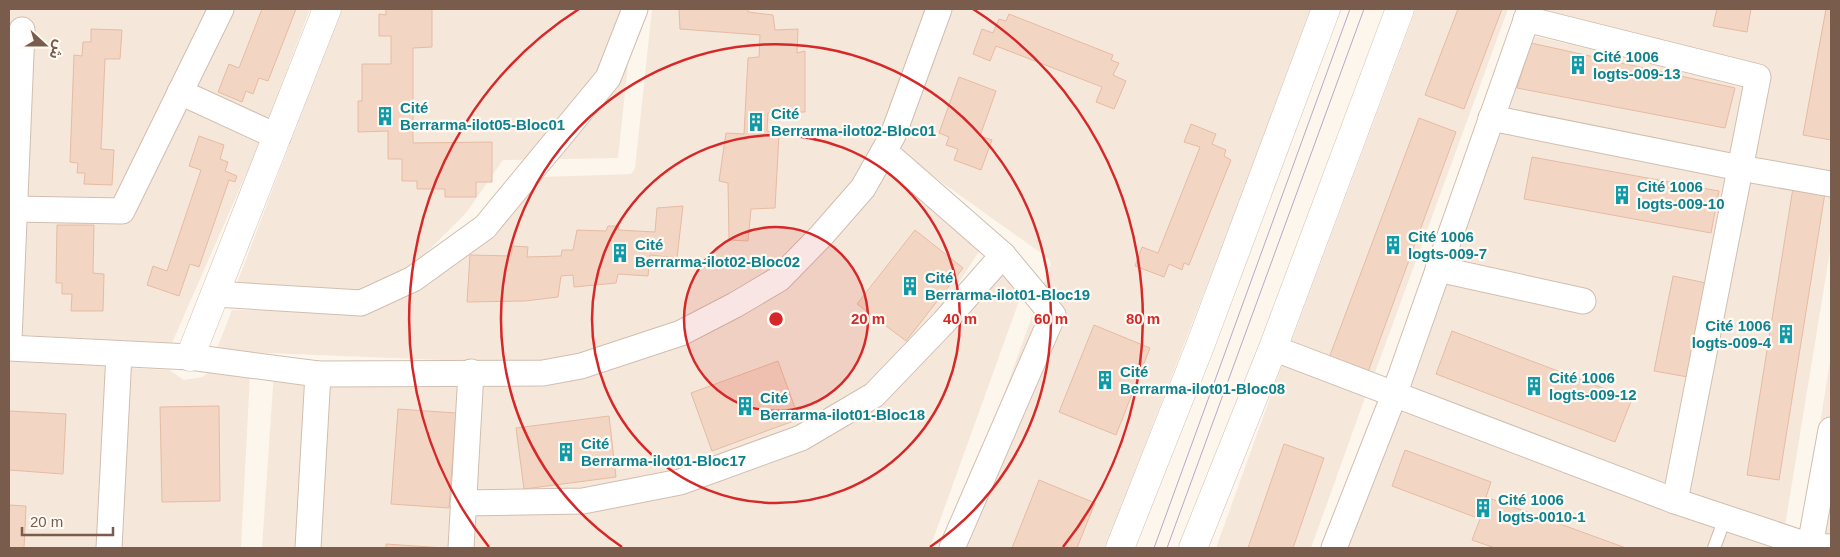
<svg xmlns="http://www.w3.org/2000/svg" width="1840" height="557" font-family="Arial,'Noto Sans Arabic',sans-serif">
<rect width="100%" height="100%" fill="#fdf6ec"/>
<g fill="#f5e8da">
<polygon points="9,9 212,9 117,202 24,200 9,120"/>
<polygon points="230,9 310,9 267,123 192,88"/>
<polygon points="341,9 634,9 618,158 503,160 466,213 408,271 358,294 237,283"/>
<polygon points="652,9 930,9 885,131 855,185 773,272 680,323 583,356 541,364 216,351 232,310 361,312 417,287 512,178 631,174 635,168"/>
<polygon points="948,9 1314,9 1105,548 948,548 1051,264 1048,258 895,149"/>
<polygon points="1416,9 1508,9 1373,378 1290,345"/>
<polygon points="1528,9 1831,9 1831,245 1784,532 1686,496 1767,77"/>
<polygon points="1519,33 1748,84 1667,489 1389,385"/>
<polygon points="184,104 261,140 172,343 18,335 24,220 120,223"/>
<polygon points="887,166 988,237 939,314 869,387 796,430 677,473 581,492 473,494 480,382 736,314"/>
<polygon points="1003,248 1031,268 930,548 470,548 472,512 583,510 879,402"/>
<polygon points="1831,355 1831,538 1802,536"/>
<polygon points="9,358 109,364 100,548 9,548"/>
<polygon points="1283,362 1366,395 1311,548 1216,548"/>
<polygon points="130,368 169,370 184,380 202,377 208,373 250,374 241,548 119,548"/>
<polygon points="274,371 461,380 452,548 262,548"/>
<polygon points="1383,402 1739,535 1773,548 1332,548"/>
</g>
<g fill="#f3d5c3" stroke="#e6bba3">
<polygon points="262,9 296,9 268,81 259,78 253,94 246,91 242,102 218,92 229,64 239,68"/>
<polygon points="386,9 432,9 432,47 413,48 413,143 492,142 492,182 476,182 476,197 445,197 445,189 417,189 417,181 402,181 402,159 388,159 388,131 358,132 358,101 362,101 362,64 391,64 391,36 379,36 379,14 386,15"/>
<polygon points="679,9 748,9 748,12 773,15 775,30 798,29 797,53 805,51 805,112 768,113 767,131 779,134 775,208 751,209 748,241 729,240 728,183 719,181 726,133 744,134 748,58 759,57 760,35 680,29"/>
<polygon points="1458,9 1502,9 1464,109 1425,95"/>
<polygon points="1717,9 1751,9 1747,32 1713,26"/>
<polygon points="1826,9 1831,9 1831,140 1803,135"/>
<polygon points="1009,14 1113,55 1111,60 1119,63 1113,75 1126,81 1114,109 1096,102 1102,87 996,46 990,61 973,54 982,29 993,33 999,19 1006,21"/>
<polygon points="91,29 122,30 120,59 105,59 101,149 114,150 112,185 84,184 85,173 77,173 78,163 70,162 74,55 82,56 83,42 91,42"/>
<polygon points="1531,43 1735,88 1725,128 1517,88"/>
<polygon points="959,77 996,91 980,136 992,140 981,170 954,160 958,149 946,145 949,137 939,133"/>
<polygon points="1419,118 1456,132 1368,372 1329,358"/>
<polygon points="1191,124 1216,134 1212,144 1226,150 1224,156 1231,160 1189,265 1184,263 1182,270 1169,264 1164,277 1135,266 1142,247 1158,253 1200,147 1184,142"/>
<polygon points="199,136 224,145 220,159 228,162 225,171 237,176 235,182 229,180 199,267 190,264 179,296 147,285 153,266 167,271 201,170 189,166"/>
<polygon points="1532,157 1719,191 1711,233 1524,199"/>
<polygon points="1793,188 1825,193 1779,480 1747,475"/>
<polygon points="683,206 677,258 650,255 648,276 618,274 616,283 574,287 573,275 561,276 558,297 525,301 467,302 470,255 511,256 513,246 528,247 527,257 561,256 562,250 573,250 577,230 606,231 608,226 619,226 618,230 655,232 657,208"/>
<polygon points="57,225 94,225 93,273 104,274 103,311 71,311 72,294 62,294 62,283 56,283"/>
<polygon points="915,230 963,268 906,341 857,304"/>
<polygon points="1673,276 1706,283 1688,377 1654,371"/>
<polygon points="1094,325 1150,348 1116,435 1059,412"/>
<polygon points="1452,331 1632,399 1615,442 1436,374"/>
<polygon points="778,361 799,419 712,451 691,393"/>
<polygon points="219,406 220,501 162,502 160,407"/>
<polygon points="398,409 456,413 449,508 391,504"/>
<polygon points="9,411 66,414 63,474 9,470"/>
<polygon points="609,416 616,477 524,489 516,428"/>
<polygon points="1284,444 1324,458 1293,548 1248,548"/>
<polygon points="1405,450 1491,482 1486,497 1626,548 1495,548 1472,540 1480,519 1392,486"/>
<polygon points="1039,480 1095,503 1077,548 1012,548"/>
<polygon points="9,505 26,506 24,548 9,548"/>
<polygon points="386,544 444,548 386,548"/>
</g>
<g fill="none" stroke-linecap="round" stroke-linejoin="round">
<g stroke="#d1beb0" stroke-width="14">
<polyline id="service" points="1714,548 1725,518"/>
</g>
<g stroke="#d1beb0" stroke-width="27">
<g id="minor">
<polyline points="1526,19 1758,77 1675,501"/>
<polyline points="180,92 278,137"/>
<polyline points="1491,118 1740,168 1831,184"/>
<polyline points="884,151 1003,255 1053,315 952,548"/>
<polyline points="14,209 122,211 221,9"/>
<polyline points="1438,269 1583,301"/>
<polyline points="215,294 361,303 413,279 485,227 608,78 635,9"/>
<polyline points="9,340 22,30"/>
<polyline points="9,348 190,357 318,374 543,373 581,366 681,333 735,305 779,279 821,236 863,188 893,135 939,9"/>
<polyline points="1273,348 1675,501 1810,546 1831,547"/>
<polyline points="463,503 583,501 680,482 801,438 874,395 944,322 1003,255"/>
<polyline points="1810,546 1831,430"/>
<polyline points="109,548 119,354"/>
<polyline points="308,548 318,374"/>
<polyline points="461,548 471,372"/>
<polyline points="1334,548 1394,395 1530,9"/>
</g>
</g>
<g stroke="#d1beb0" stroke-width="29">
<g id="tertiary">
<polyline points="190,357 327,9"/>
<polyline points="1120,548 1200,346 1326,9"/>
<polyline points="1193,548 1273,348 1400,9"/>
</g>
</g>
<use href="#service" stroke="#fff" stroke-width="12"/>
<use href="#minor" stroke="#fff" stroke-width="25"/>
<use href="#tertiary" stroke="#fff" stroke-width="28"/>
<g stroke="#b9a8c9" stroke-width="1">
<polyline points="1154,548 1350,9"/>
<polyline points="1167,548 1364,9"/>
</g>
</g>
<circle cx="776" cy="319" r="92" fill="#d62828" fill-opacity=".12"/>
<g fill="none" stroke="#d62828" stroke-width="2.5">
<circle cx="776" cy="319" r="92"/>
<circle cx="776" cy="319" r="184"/>
<path d="M622 547A275 275 0 1 1 930 547"/>
<path d="M489 547A367 367 0 0 1 579 9M973 9A367 367 0 0 1 1063 547"/>
</g>
<defs>
<g id="building-bare" transform="scale(1.5)"><path d="M-4-6H4V6H1V3H-1V6H-4ZM-2.5-4.3h1.7v1.8h-1.7ZM.8-4.3h1.7v1.8H.8ZM-2.5-1h1.7V.8h-1.7ZM.8-1h1.7V.8H.8Z" fill="#0f9aa8" stroke="#fffaf3" stroke-width="2.5" paint-order="stroke"/></g>
</defs>
<g fill-rule="evenodd">
<use href="#building-bare" x="1578" y="65"/>
<use href="#building-bare" x="385" y="116"/>
<use href="#building-bare" x="756" y="122"/>
<use href="#building-bare" x="1622" y="195"/>
<use href="#building-bare" x="1393" y="245"/>
<use href="#building-bare" x="620" y="253"/>
<use href="#building-bare" x="910" y="286"/>
<use href="#building-bare" x="1786" y="334"/>
<use href="#building-bare" x="1105" y="380"/>
<use href="#building-bare" x="1534" y="386"/>
<use href="#building-bare" x="745" y="406"/>
<use href="#building-bare" x="566" y="452"/>
<use href="#building-bare" x="1483" y="508"/>
</g>
<g text-anchor="middle" dominant-baseline="central" stroke-width="4.5" stroke-linejoin="round" paint-order="stroke">
<g font-size="15" font-weight="bold" fill="#0d838f" stroke="#fffaf3" text-anchor="start">
<text x="1593" y="56">Cité 1006<tspan x="1593" dy="17">logts-009-13</tspan></text>
<text x="400" y="107">Cité<tspan x="400" dy="17">Berrarma-ilot05-Bloc01</tspan></text>
<text x="771" y="113">Cité<tspan x="771" dy="17">Berrarma-ilot02-Bloc01</tspan></text>
<text x="1637" y="186">Cité 1006<tspan x="1637" dy="17">logts-009-10</tspan></text>
<text x="1408" y="236">Cité 1006<tspan x="1408" dy="17">logts-009-7</tspan></text>
<text x="635" y="244">Cité<tspan x="635" dy="17">Berrarma-ilot02-Bloc02</tspan></text>
<text x="925" y="277">Cité<tspan x="925" dy="17">Berrarma-ilot01-Bloc19</tspan></text>
<text x="1771" y="325" text-anchor="end">Cité 1006<tspan x="1771" dy="17">logts-009-4</tspan></text>
<text x="1120" y="371">Cité<tspan x="1120" dy="17">Berrarma-ilot01-Bloc08</tspan></text>
<text x="1549" y="377">Cité 1006<tspan x="1549" dy="17">logts-009-12</tspan></text>
<text x="760" y="397">Cité<tspan x="760" dy="17">Berrarma-ilot01-Bloc18</tspan></text>
<text x="581" y="443">Cité<tspan x="581" dy="17">Berrarma-ilot01-Bloc17</tspan></text>
<text x="1498" y="499">Cité 1006<tspan x="1498" dy="17">logts-0010-1</tspan></text>
</g>
</g>
<circle cx="776" cy="319" r="8" fill="#d62828" stroke="#fffaf3" stroke-width="2.5"/>
<g font-size="15" text-anchor="middle" font-weight="bold" fill="#d62828" stroke="#fffaf3" stroke-width="4.5" stroke-linejoin="round" paint-order="stroke">
<text x="868" y="324">20 m</text>
<text x="960" y="324">40 m</text>
<text x="1051" y="324">60 m</text>
<text x="1143" y="324">80 m</text>
</g>
<rect width="1840" height="557" fill="none" stroke="#7a5c4d" stroke-width="20"/>
<g transform="translate(45 45) rotate(111)" stroke="#fffaf3" stroke-width="4" paint-order="stroke">
<path d="M0-4L9 19L0 12L-9 19Z" fill="#7a5c4d"/>
<text y="-8" font-size="14" font-weight="bold" text-anchor="middle" fill="#7a5c4d">ش</text>
</g>
<path d="M22 527v8h91v-8" fill="none" stroke="#7a5c4d" stroke-width="2.5"/>
<text x="30" y="527" font-size="15" fill="#7a5c4d" stroke="#fffaf3" stroke-width="4" paint-order="stroke">20 m</text>
</svg>
